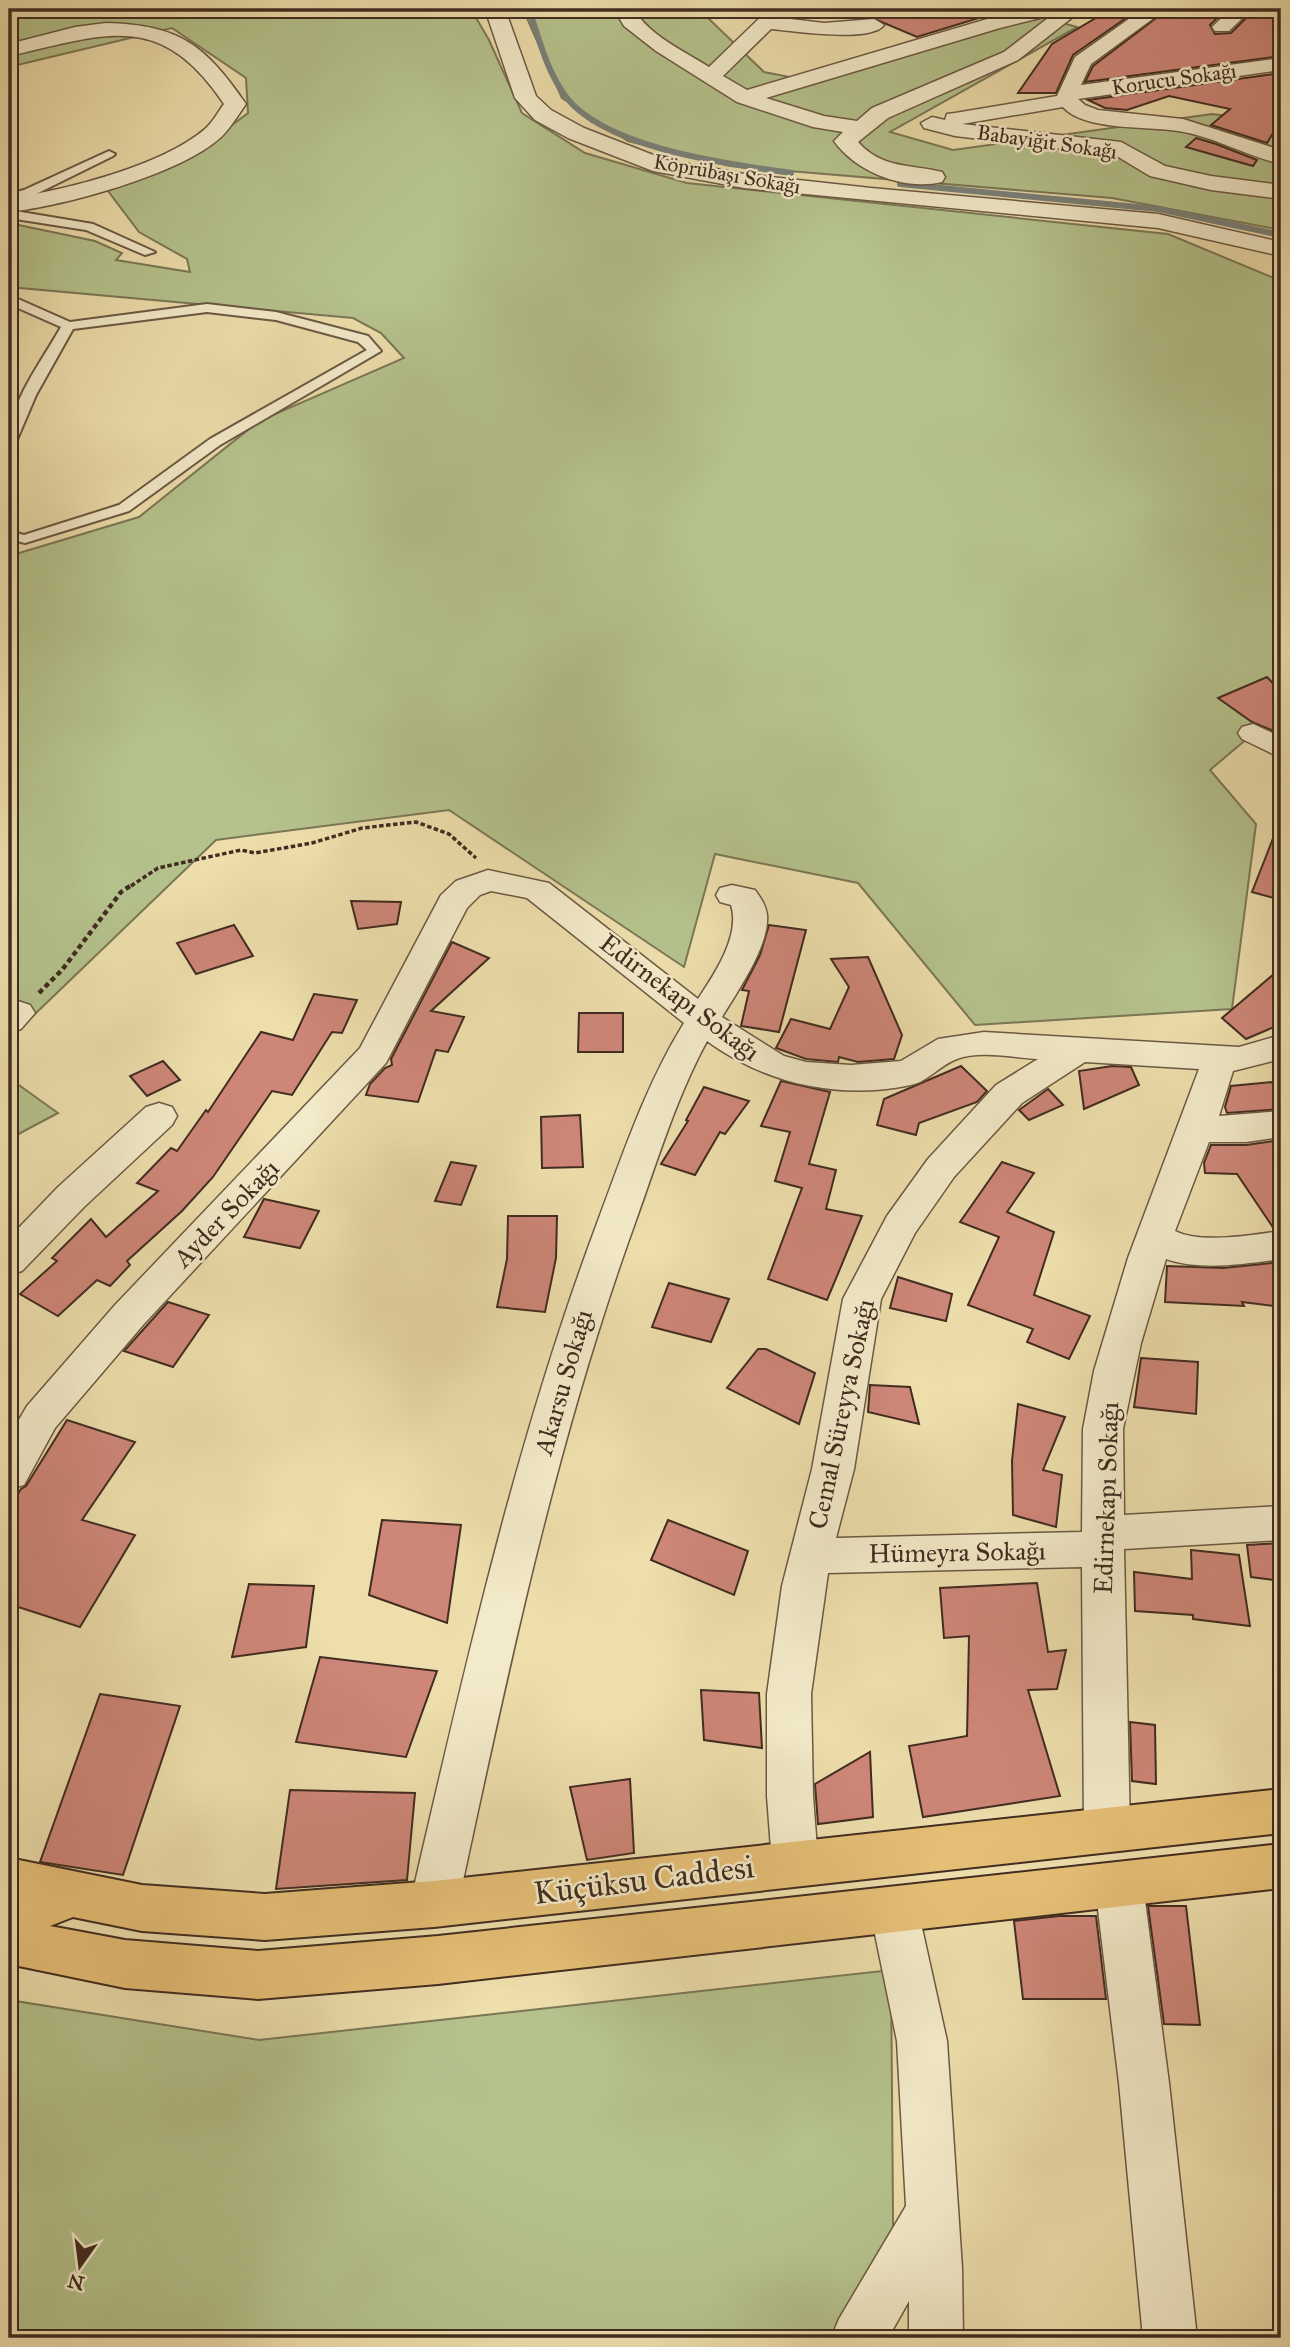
<svg xmlns="http://www.w3.org/2000/svg" width="1290" height="2347" font-family="'IM FELL Great Primer',serif">
<rect width="100%" height="100%" fill="#eddeac"/>
<filter id="stains"><feTurbulence type="fractalNoise" baseFrequency=".00286" numOctaves="4"/><feColorMatrix values="0 0 0 0 .2 0 0 0 0 .09 0 0 0 0 .02 0 0 0 .5 -.17"/></filter>
<radialGradient id="worn" r=".72"><stop offset=".6" stop-color="#630" stop-opacity="0"/><stop offset="1" stop-color="#630" stop-opacity=".3"/></radialGradient>
<g fill="#b5c28c" stroke="#7b7756" stroke-width="2">
<polygon points="9,9 471,9 489,40 522,113 585,153 687,183 1168,234 1281,281 1281,710 1210,770 1256,824 1232,1009 975,1025 858,883 715,854 684,967 449,810 216,840 9,1039 9,556 139,517 259,421 404,358 381,333 353,318 9,287 9,223 95,241 122,253 116,260 190,272 187,259 139,232 108,191 196,152 248,113 246,78 172,28 9,67"/>
<polygon points="523,9 711,9 708,18 764,72 815,82 1021,11 1077,27 890,132 953,150 1212,114 1281,122 1281,230 1112,198 730,166 628,141 562,98"/>
<polygon points="9,1078 58,1113 9,1139"/>
<polygon points="891,1970 894,2338 9,2338 9,2000 259,2040"/>
</g>
<g fill="none" stroke-linecap="round" stroke-linejoin="round">
<g stroke="#79817a" stroke-width="6">
<path d="M529,9C539,39 547,72 566,97C606,149 730,164 791,173"/>
<polyline points="900,184 1158,209 1281,235"/>
</g>
</g>
<g fill="#ce8678" stroke="#412c20" stroke-width="2">
<polygon points="851,9 995,9 995,13 917,37"/>
<polygon points="1111,9 1139,9 1073,55 1056,93 1018,93 1052,44"/>
<polygon points="1168,9 1227,9 1210,25 1215,34 1231,33 1255,9 1281,9 1281,56 1085,82 1093,66"/>
<polygon points="1281,73 1281,120 1267,143 1211,125 1230,109 1169,96 1127,110 1105,108 1088,100"/>
<polygon points="1196,138 1216,144 1257,160 1253,166 1186,147"/>
<polygon points="1267,677 1281,692 1281,734 1252,722 1218,698"/>
<polygon points="1279,823 1281,823 1281,900 1252,892"/>
<polygon points="351,901 401,902 397,924 358,929"/>
<polygon points="234,925 253,956 196,974 177,943"/>
<polygon points="769,925 806,930 779,1032 741,1026 749,991 742,990 760,955"/>
<polygon points="452,942 489,958 431,1011 464,1017 448,1052 436,1050 418,1102 366,1095 370,1084 385,1068 392,1065 391,1059"/>
<polygon points="868,957 902,1035 894,1059 858,1062 839,1057 838,1062 806,1059 776,1048 791,1019 830,1029 849,987 831,959"/>
<polygon points="1281,968 1281,1024 1246,1039 1222,1018"/>
<polygon points="314,994 357,1000 342,1033 332,1032 292,1095 272,1091 213,1177 182,1211 127,1261 130,1265 110,1286 97,1280 58,1316 20,1294 57,1261 52,1258 91,1219 106,1237 158,1191 137,1183 171,1148 177,1151 206,1110 208,1112 261,1032 293,1040"/>
<polygon points="579,1013 623,1013 623,1052 578,1052"/>
<polygon points="163,1061 180,1080 147,1096 130,1076"/>
<polygon points="961,1066 987,1091 977,1102 919,1123 916,1135 877,1125 884,1099"/>
<polygon points="1112,1066 1131,1067 1139,1085 1084,1109 1079,1071"/>
<polygon points="781,1081 830,1092 809,1164 836,1170 826,1209 862,1216 827,1300 768,1279 802,1188 775,1181 790,1132 761,1126"/>
<polygon points="1272,1082 1281,1099 1281,1109 1227,1113 1225,1107 1231,1086"/>
<polygon points="704,1087 749,1101 725,1134 720,1132 695,1175 661,1164 688,1121 686,1120"/>
<polygon points="1048,1089 1063,1105 1029,1120 1019,1110"/>
<polygon points="580,1115 583,1167 542,1168 541,1117"/>
<polygon points="1281,1140 1281,1229 1274,1229 1237,1174 1205,1173 1204,1163 1211,1145 1246,1145"/>
<polygon points="451,1162 476,1166 461,1205 435,1201"/>
<polygon points="1002,1162 1034,1173 1007,1212 1054,1232 1034,1295 1090,1316 1069,1359 1027,1342 1033,1329 968,1305 999,1237 960,1222"/>
<polygon points="264,1199 319,1211 300,1248 244,1237"/>
<polygon points="508,1216 557,1216 556,1258 545,1312 497,1307 507,1259"/>
<polygon points="1281,1262 1281,1307 1242,1302 1244,1306 1165,1302 1167,1266 1223,1268"/>
<polygon points="898,1277 952,1294 946,1321 890,1308"/>
<polygon points="669,1283 729,1299 711,1342 652,1327"/>
<polygon points="168,1302 209,1315 173,1367 124,1351"/>
<polygon points="758,1349 766,1349 815,1373 799,1424 727,1388"/>
<polygon points="1141,1358 1198,1362 1196,1414 1134,1407"/>
<polygon points="870,1385 910,1387 919,1424 868,1412"/>
<polygon points="1018,1404 1065,1417 1043,1470 1062,1475 1056,1527 1013,1515 1012,1461"/>
<polygon points="67,1420 135,1442 82,1520 135,1535 80,1627 9,1604 9,1508 21,1489 26,1486"/>
<polygon points="382,1520 461,1525 447,1623 369,1595"/>
<polygon points="668,1520 748,1551 734,1595 651,1560"/>
<polygon points="1281,1543 1281,1581 1251,1577 1247,1545"/>
<polygon points="1191,1550 1239,1555 1250,1626 1193,1619 1193,1615 1135,1611 1134,1572 1192,1579"/>
<polygon points="1037,1583 1048,1652 1066,1650 1057,1689 1028,1690 1060,1796 923,1817 909,1746 967,1736 969,1636 944,1638 940,1588"/>
<polygon points="249,1584 314,1586 306,1647 232,1657"/>
<polygon points="320,1657 437,1671 406,1757 296,1742"/>
<polygon points="701,1690 759,1693 762,1748 704,1740"/>
<polygon points="100,1694 180,1706 123,1875 40,1862"/>
<polygon points="1130,1722 1155,1725 1156,1784 1132,1781"/>
<polygon points="870,1752 873,1817 818,1824 815,1784"/>
<polygon points="630,1779 634,1853 587,1860 570,1787"/>
<polygon points="290,1790 415,1793 407,1880 276,1889"/>
<polygon points="1148,1906 1186,1906 1200,2025 1164,2024"/>
<polygon points="1059,1916 1096,1916 1106,1999 1023,1999 1014,1921"/>
</g>
<g fill="none" stroke-linecap="round" stroke-linejoin="round">
<g stroke="#6c5843" stroke-width="4">
<g id="service">
<polygon points="109,151 115,154 113,156 32,196 9,201 9,194 24,190"/>
<polygon points="9,210 93,224 155,252 145,255 86,230 9,218"/>
<path d="M9,295L70,322L207,304L276,312L368,336L381,351L220,445L129,511L25,543L9,539V531L24,535L119,505L210,439L367,350L358,342L276,320L207,312L73,329L36,395L16,442L9,446C7,405 41,363 61,327L9,304Z"/>
</g>
</g>
<g stroke="#6c5843" stroke-width="3">
<g id="minor">
<polygon points="485,9 505,9 536,96 551,110 584,128 666,160 744,174 871,188 1158,214 1281,242 1281,256 1158,228 744,188 653,171 568,138 535,120 515,98"/>
<path d="M614,9H634C648,35 684,51 709,67L769,9H790L782,18L824,23L874,19L884,25C871,43 793,31 771,29L723,76L747,90L994,17L1029,9H1083L1018,60L888,118L858,142C882,169 910,164 942,172L945,177L942,182C904,191 856,172 834,141L843,132L813,127L737,102L656,51L624,26ZM1052,15L1004,52L872,108L857,121L824,116L766,98L1000,28Z"/>
<path d="M1143,9H1166L1091,64L1081,85L1281,58V70L1078,99L1085,105L1098,110L1183,119L1281,150V164C1246,156 1213,136 1178,131C1147,126 1084,131 1063,107L962,124L1121,142L1165,166L1211,176L1281,185V199L1211,190L1150,176L1115,155L955,136L924,128L921,123L932,117L945,120L947,114L955,113L1057,96L1075,57Z"/>
<polygon points="1231,9 1252,9 1229,31 1215,31 1212,27"/>
<path d="M106,23C180,25 205,45 246,104C238,115 230,129 220,138C179,175 63,206 9,212V198C63,191 162,166 205,129C213,122 218,112 224,104C160,8 104,35 9,56V44L75,27Z"/>
<polygon points="1253,724 1281,737 1281,758 1242,739 1238,733 1242,727"/>
<path d="M488,870L549,883L698,999C714,975 741,935 731,905L720,902L716,895L720,888L732,885L755,890C760,897 766,905 767,915C770,945 737,992 722,1017L784,1056L806,1062L851,1065L901,1061L938,1039L984,1032L1239,1047L1281,1035V1059L1233,1071L1219,1116L1281,1111V1137L1246,1142H1209L1175,1231C1201,1244 1252,1235 1281,1231V1259C1245,1264 1200,1271 1166,1259L1141,1343L1123,1429L1124,1515L1281,1506V1540L1124,1549L1130,1830L1123,1845L1107,1851L1091,1845L1084,1830L1082,1567L828,1573L811,1694L813,1796L818,1862L812,1877L795,1883L778,1877L772,1862L767,1796V1694L782,1586L812,1469L843,1299L887,1216L928,1159L996,1085L1038,1059C1014,1058 980,1050 957,1059C940,1065 929,1081 911,1085C839,1100 766,1084 707,1041C676,1098 657,1162 635,1223C555,1444 507,1675 458,1904L451,1920L434,1926L417,1920L410,1904C463,1676 514,1446 596,1226C622,1157 645,1086 684,1023L527,898L491,891L480,895L467,908L386,1063L143,1325L55,1428L24,1485L9,1489V1437L27,1406L115,1305L360,1048L441,895L456,881ZM1085,1062L1199,1069L1128,1258L1094,1371L1083,1429L1082,1532L836,1538L854,1469L881,1299L915,1233L954,1177L1022,1103Z"/>
<polygon points="18,1001 30,1005 35,1013 21,1029 9,1033 9,1004"/>
<polygon points="159,1103 172,1107 177,1116 172,1125 84,1207 22,1271 9,1275 9,1238 58,1187 146,1107"/>
<polygon points="1119,1863 1136,1870 1143,1885 1169,2083 1197,2338 1143,2338 1119,2083 1095,1885 1102,1870"/>
<polygon points="894,1888 911,1894 918,1910 947,2041 962,2268 963,2338 909,2338 909,2301 888,2338 831,2338 839,2319 906,2206 897,2041 870,1910 877,1894"/>
</g>
</g>
<g stroke="#412c20" stroke-width="4">
<polygon id="primary" points="1281,1789 1281,1833 434,1927 265,1940 142,1931 73,1917 50,1926 125,1940 258,1951 438,1936 1281,1844 1281,1888 438,1984 258,1999 125,1988 9,1964 9,1858 142,1885 265,1894 434,1881"/>
</g>
<polyline stroke="#412c20" stroke-width="3.5" stroke-dasharray="4.5 2.5" stroke-linecap="butt" points="131,886 158,868 241,850 255,853 312,843 362,828 416,822 449,834 476,858"/>
<polyline stroke="#412c20" stroke-width="4.5" stroke-dasharray="5 3.5" stroke-linecap="butt" points="39,993 62,970 121,892 133,884"/>
<use href="#service" fill="#f3eac9" fill-rule="evenodd"/>
<use href="#minor" fill="#f3eac9" fill-rule="evenodd"/>
<use href="#primary" fill="#e6bf76" fill-rule="evenodd"/>
</g>
<g text-anchor="middle" dominant-baseline="central" stroke-width="5" stroke-linejoin="round" paint-order="stroke">
<g font-size="21" fill="#412c20" stroke="#f3eac9">
<text transform="translate(1174 79) rotate(-8)">Korucu Sokağı</text>
<text transform="translate(1047 142) rotate(8)">Babayiğit Sokağı</text>
<text transform="translate(727 174) rotate(10)">Köprübaşı Sokağı</text>
</g>
<g font-size="26" fill="#412c20" stroke="#f3eac9">
<text transform="translate(680 997) rotate(37)">Edirnekapı Sokağı</text>
<text transform="translate(226 1213) rotate(-46)">Ayder Sokağı</text>
<text transform="translate(563 1382) rotate(-74)">Akarsu Sokağı</text>
<text transform="translate(841 1414) rotate(-78)">Cemal Süreyya Sokağı</text>
<text transform="translate(1106 1498) rotate(-88)">Edirnekapı Sokağı</text>
<text transform="translate(957 1552) rotate(-1)">Hümeyra Sokağı</text>
</g>
<g font-size="32" fill="#412c20" stroke="#f3eac9">
<text transform="translate(644 1880) rotate(-7)">Küçüksu Caddesi</text>
</g>
</g>
<rect width="1290" height="2347" fill="none" stroke="#eddeac" stroke-width="35"/>
<rect x="10" y="10" width="1269" height="2326" fill="none" stroke="#412c20" stroke-width="3.5"/>
<rect x="18" y="18" width="1255" height="2312" fill="none" stroke="#412c20" stroke-width="2"/>
<g transform="translate(80 2266) rotate(194)" stroke="#f3eac9" stroke-width="5" paint-order="stroke">
<path d="M0-5L12 26L0 18L-12 26Z" fill="#412c20"/>
<text y="-10" font-size="19" font-weight="bold" text-anchor="middle" fill="#412c20">N</text>
</g>
<rect width="100%" height="100%" filter="url(#stains)"/>
<rect width="100%" height="100%" fill="url(#worn)"/>
</svg>
